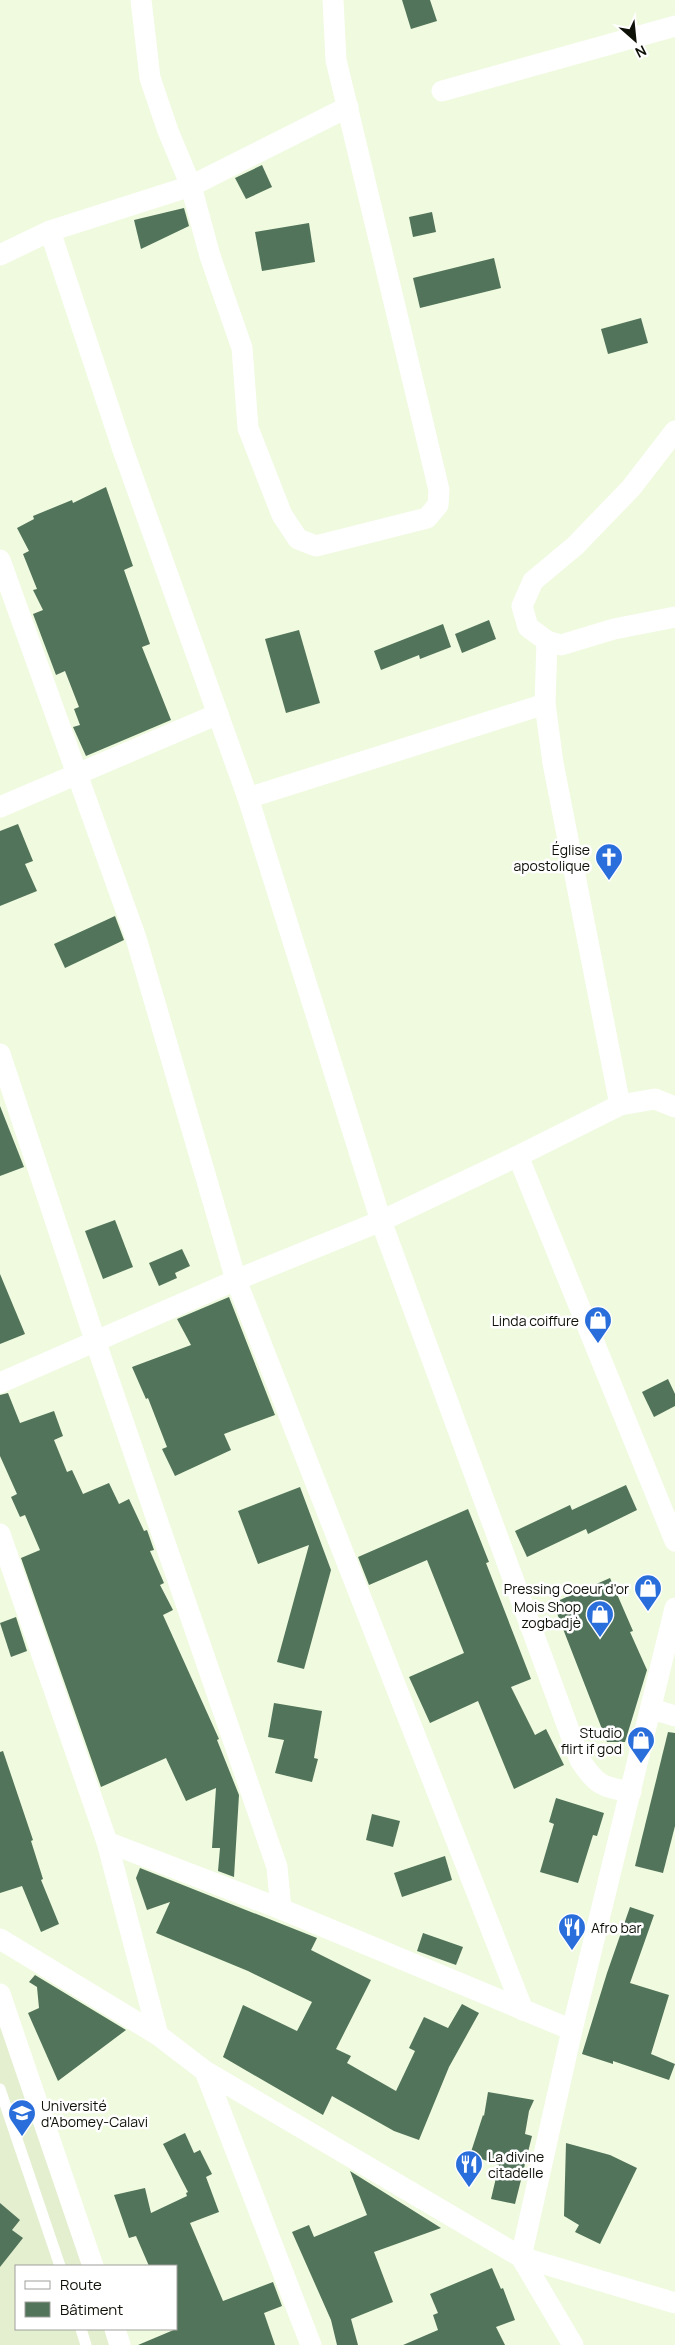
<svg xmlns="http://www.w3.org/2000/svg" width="675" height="2345" font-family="Manrope,sans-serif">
<rect width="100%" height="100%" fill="#effadf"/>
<polygon fill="#e3efce" points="0,2008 88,2266 16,2266 16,2329 109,2329 115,2345 0,2345"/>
<g fill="#52745a">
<polygon points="402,0 430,0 437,21 411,29"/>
<polygon points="262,165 272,187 246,199 235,178"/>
<polygon points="184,208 189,226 141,249 134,220"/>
<polygon points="432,212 436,232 413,237 409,217"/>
<polygon points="309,223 315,262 262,271 255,232"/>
<polygon points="494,258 501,288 420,308 413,278"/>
<polygon points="641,318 648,343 608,354 601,329"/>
<polygon points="106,487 133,566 124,570 150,644 142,647 171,720 86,756 73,727 80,725 74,709 79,707 65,671 56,675 33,614 43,610 33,590 37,589 23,554 29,551 17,528 34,519 33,516 72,500 73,503"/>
<polygon points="489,620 496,639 462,653 455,634"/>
<polygon points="443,624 451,647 420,659 419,655 381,670 374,651"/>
<polygon points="299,630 320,703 286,713 265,639"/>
<polygon points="18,824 33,861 25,864 37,891 0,906 0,831"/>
<polygon points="115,916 124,940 65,968 54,944"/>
<polygon points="0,1106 24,1167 0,1176"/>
<polygon points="115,1220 133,1267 103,1279 85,1231"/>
<polygon points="182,1249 190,1266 175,1273 177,1278 159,1286 149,1263"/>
<polygon points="0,1274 25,1334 0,1344"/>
<polygon points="229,1297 275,1415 224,1434 231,1450 175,1476 162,1449 167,1447 148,1398 146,1399 132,1367 191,1345 177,1319"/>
<polygon points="668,1379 675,1394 675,1406 654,1417 642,1392"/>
<polygon points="8,1393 20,1423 54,1411 63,1436 54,1440 67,1472 72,1470 83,1494 109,1483 119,1504 129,1499 144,1531 147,1530 154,1550 150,1551 164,1583 160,1585 173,1610 163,1615 219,1739 217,1740 239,1795 234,1877 218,1871 220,1848 212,1848 216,1788 186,1801 166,1758 101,1787 21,1558 40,1550 25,1515 20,1517 11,1497 17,1494 0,1456 0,1395"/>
<polygon points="626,1485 637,1510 588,1534 586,1529 527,1557 515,1531 570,1505 572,1510"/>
<polygon points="300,1487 331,1570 304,1669 277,1662 309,1545 258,1564 238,1511"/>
<polygon points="468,1509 489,1562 486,1563 531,1679 511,1687 535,1735 546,1729 564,1765 514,1789 478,1701 430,1723 409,1677 464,1653 427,1560 369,1585 358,1557"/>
<polygon points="610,1578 633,1631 630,1632 647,1670 625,1742 607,1742 553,1603"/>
<polygon points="16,1617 27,1651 11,1657 0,1623"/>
<polygon points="274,1703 322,1711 314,1758 318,1759 312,1782 275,1773 284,1740 268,1737"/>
<polygon points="668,1732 675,1733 675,1826 663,1873 635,1866"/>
<polygon points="3,1751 33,1840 31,1841 43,1879 41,1880 59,1924 41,1932 22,1886 0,1893 0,1752"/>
<polygon points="556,1798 604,1813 597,1836 593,1835 578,1883 540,1872 554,1824 549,1822"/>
<polygon points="372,1814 400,1821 393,1847 366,1840"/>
<polygon points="445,1856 452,1880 402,1897 394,1873"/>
<polygon points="140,1868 317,1938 311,1950 371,1980 336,2049 351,2056 347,2063 396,2091 415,2051 409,2048 424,2017 448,2028 462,2004 479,2013 449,2067 419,2140 394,2131 332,2096 323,2115 223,2057 243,2005 297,2031 312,2002 248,1971 156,1933 170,1902 147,1910 136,1878"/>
<polygon points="630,1907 654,1915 630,1983 669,1995 651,2054 675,2064 669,2080 613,2061 613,2064 582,2054 607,1973"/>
<polygon points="423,1933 463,1947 456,1965 417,1951"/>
<polygon points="35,1975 126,2030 58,2081 28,2013 39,2008 37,1987 29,1982"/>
<polygon points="488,2092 534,2100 529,2111 525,2134 532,2136 515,2204 491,2199 499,2165 470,2155 483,2115 484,2116"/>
<polygon points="185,2133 194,2153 200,2150 212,2174 206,2177 219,2212 190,2223 223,2301 273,2282 282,2306 264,2313 275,2345 138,2345 176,2329 176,2266 149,2266 136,2236 129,2238 114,2195 145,2188 151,2213 187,2196 186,2193 188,2192 163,2144"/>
<polygon points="566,2143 610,2155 637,2168 600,2244 575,2232 579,2225 564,2216"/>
<polygon points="350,2171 441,2228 374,2252 393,2302 351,2319 358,2345 337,2345 331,2320 292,2232 309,2225 314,2237 367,2215"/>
<polygon points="0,2203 20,2220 12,2230 23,2238 0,2267"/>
<polygon points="492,2268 501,2289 503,2288 515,2320 496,2327 505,2345 403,2345 438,2330 433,2315 438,2313 430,2294"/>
</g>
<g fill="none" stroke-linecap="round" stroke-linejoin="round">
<g stroke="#fff" stroke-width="11">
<polyline points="0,2089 60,2266"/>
<polyline points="81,2329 86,2345"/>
</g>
<g stroke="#fff" stroke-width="21">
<polyline points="141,0 150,78 168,131 191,186 210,256 242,348 248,428 282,515 298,539 316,546 427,518 438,505 439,490 336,60 333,0"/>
<polyline points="442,91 675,26"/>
<path d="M50,231L123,450L248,798L381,1221L580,1760C596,1785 602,1787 631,1792"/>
<polyline points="0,255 50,231 191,186 348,107"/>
<polyline points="675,431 631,488 575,546 533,581 522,606 528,627 547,641 561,645 614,629 675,617"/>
<polyline points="0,560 136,938 236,1280 523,2010"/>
<polyline points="545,704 547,641"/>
<polyline points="248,798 545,704 553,763 620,1105"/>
<polyline points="0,807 218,714"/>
<polyline points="0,1054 96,1343 277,1867 281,1909"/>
<polyline points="518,1156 675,1541"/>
<polyline points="0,1383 236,1280 381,1221 518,1156 620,1105 655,1099 675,1107"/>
<polyline points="0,1534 107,1842 158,2035"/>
<polyline points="652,1709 675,1716"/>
<polyline points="107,1842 281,1909 572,2030"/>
<polyline points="0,1939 158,2035 205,2071 521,2257 675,2303"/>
<polyline points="0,1994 93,2266"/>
<polyline points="205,2071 311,2345"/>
<polyline points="115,2329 120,2345"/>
<polyline points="573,2345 521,2257 572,2030 675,1608"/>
</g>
</g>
<defs>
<g id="church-pin" transform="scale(1.4375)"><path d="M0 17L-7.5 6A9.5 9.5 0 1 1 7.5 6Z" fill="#296edb" stroke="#fff"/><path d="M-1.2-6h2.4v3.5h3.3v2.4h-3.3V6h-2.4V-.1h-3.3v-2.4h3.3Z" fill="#fff"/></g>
<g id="shop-pin" transform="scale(1.4375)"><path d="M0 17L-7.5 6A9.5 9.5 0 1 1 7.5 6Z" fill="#296edb" stroke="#fff"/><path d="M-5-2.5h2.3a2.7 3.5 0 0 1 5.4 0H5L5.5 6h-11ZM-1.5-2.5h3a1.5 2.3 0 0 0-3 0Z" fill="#fff"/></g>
<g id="restaurant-pin" transform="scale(1.4375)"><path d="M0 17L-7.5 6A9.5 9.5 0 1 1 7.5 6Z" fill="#296edb" stroke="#fff"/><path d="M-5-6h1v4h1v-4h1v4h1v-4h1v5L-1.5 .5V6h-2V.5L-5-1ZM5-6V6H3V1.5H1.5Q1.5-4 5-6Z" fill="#fff"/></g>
<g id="university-pin" transform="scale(1.4375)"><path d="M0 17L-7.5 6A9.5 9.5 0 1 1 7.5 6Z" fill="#296edb" stroke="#fff"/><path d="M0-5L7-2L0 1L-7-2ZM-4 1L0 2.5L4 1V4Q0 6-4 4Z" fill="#fff"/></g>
</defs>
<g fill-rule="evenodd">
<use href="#church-pin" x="609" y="857"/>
<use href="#shop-pin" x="598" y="1320"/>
<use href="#shop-pin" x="648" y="1588"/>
<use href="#shop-pin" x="600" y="1614"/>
<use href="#shop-pin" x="641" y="1740"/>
<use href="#restaurant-pin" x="572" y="1927"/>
<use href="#university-pin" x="22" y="2113"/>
<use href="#restaurant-pin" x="469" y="2164"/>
</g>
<g text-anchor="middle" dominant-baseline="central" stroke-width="5" stroke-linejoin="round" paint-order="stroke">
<g font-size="14" fill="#0e1108" stroke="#fff" text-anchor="end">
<text x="590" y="849">Église<tspan x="590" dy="16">apostolique</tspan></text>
<text x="579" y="1320">Linda coiffure</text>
<text x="629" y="1588">Pressing Coeur d'or</text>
<text x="581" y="1606">Mois Shop<tspan x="581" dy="16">zogbadjè</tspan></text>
<text x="622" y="1732">Studio<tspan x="622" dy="16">flirt if god</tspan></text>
<text x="591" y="1927" text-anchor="start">Afro bar</text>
<text x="41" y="2105" text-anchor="start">Université<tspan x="41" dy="16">d'Abomey-Calavi</tspan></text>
<text x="488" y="2156" text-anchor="start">La divine<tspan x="488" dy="16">citadelle</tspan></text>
</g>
</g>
<rect x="15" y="2265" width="162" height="65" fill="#ffffff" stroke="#9fa09c"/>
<rect x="25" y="2281" width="25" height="8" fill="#ffffff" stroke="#9fa09c"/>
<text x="60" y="2290" font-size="15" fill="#0e1108">Route</text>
<rect x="25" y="2302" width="25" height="15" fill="#52745a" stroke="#9fa09c"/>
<text x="60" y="2315" font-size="15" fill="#0e1108">Bâtiment</text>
<g transform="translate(635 40) rotate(153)" stroke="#ffffff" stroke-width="4" paint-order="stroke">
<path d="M0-4L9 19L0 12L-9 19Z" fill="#0e1108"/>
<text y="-8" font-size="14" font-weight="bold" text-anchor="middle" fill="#0e1108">N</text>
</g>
</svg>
